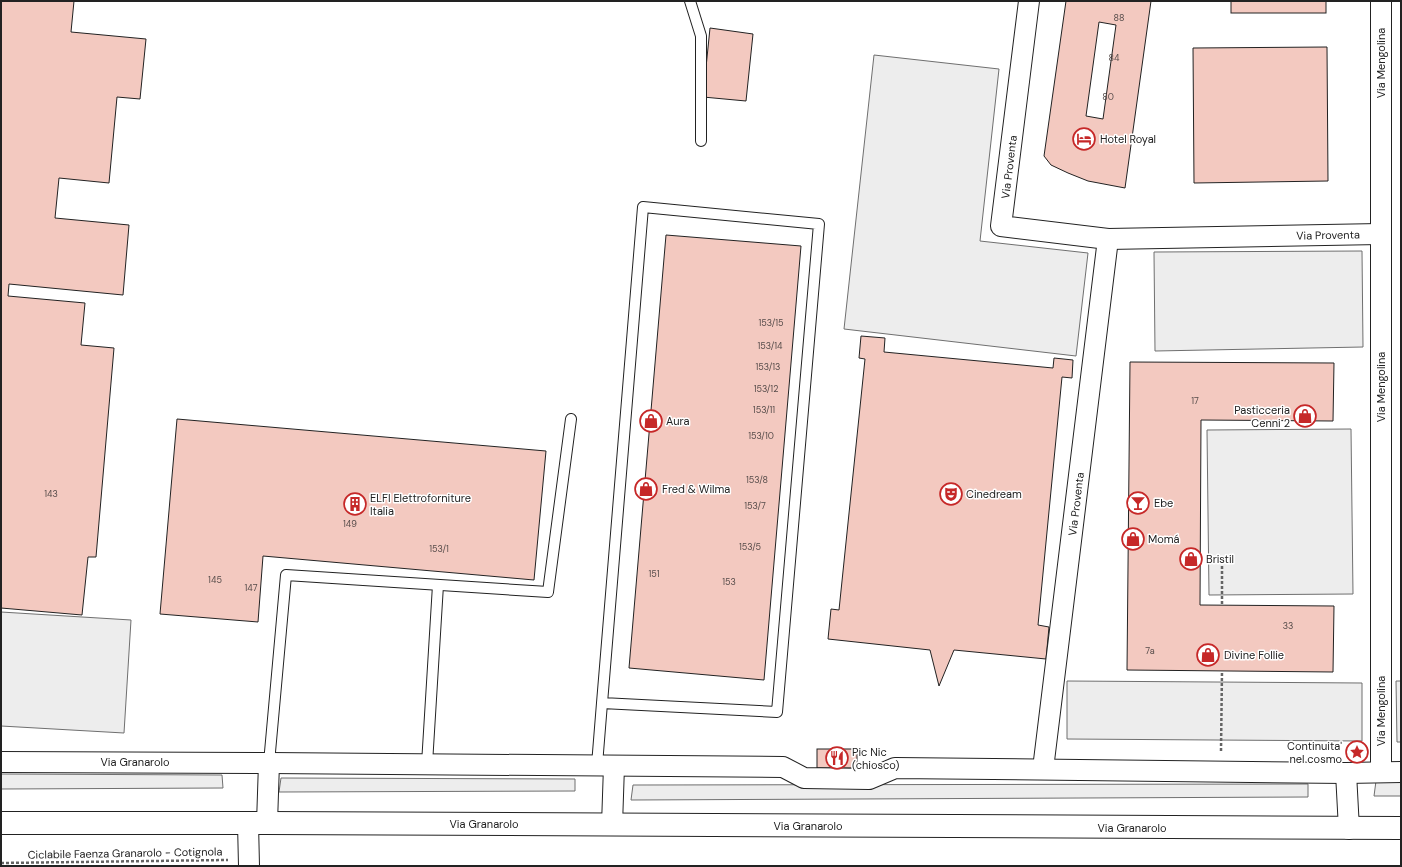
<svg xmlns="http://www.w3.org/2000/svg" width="1402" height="867" font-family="'DM Sans',sans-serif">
<rect width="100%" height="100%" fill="#fff"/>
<g fill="#ededed" stroke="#6f6f6f">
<polygon points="874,55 999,69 980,241 1088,253 1076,356 844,329"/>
<polygon points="1362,251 1363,347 1155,351 1154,252"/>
<polygon points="1351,429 1353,594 1209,595 1207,430"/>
<polygon points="1,612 131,620 124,733 1,726"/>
<polygon points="1067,681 1362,683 1362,741 1067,739"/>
<polygon points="1396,681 1401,681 1401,742 1397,742"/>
<polygon points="1,774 222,775 223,788 1,789"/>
<polygon points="281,778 575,779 575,791 279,792"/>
<polygon points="1376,781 1401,781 1401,796 1374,796"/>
<polygon points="1308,784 1308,797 631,800 633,785"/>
</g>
<g fill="#f3c9c0" stroke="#222" fill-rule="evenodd">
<polygon points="1,1 74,1 71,32 146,39 140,99 117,97 109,183 59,178 55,218 129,225 123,295 9,284 8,296 85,303 81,345 114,348 96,557 88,557 82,615 1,608"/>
<path d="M1066,1H1151L1125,188L1088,181L1068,173L1051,165L1044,156ZM1099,22L1116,25L1103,119L1086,116Z"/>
<rect x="1231" y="1" width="95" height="12"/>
<polygon points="710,28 753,34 746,101 703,97"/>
<polygon points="1327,47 1328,181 1194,183 1193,48"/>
<polygon points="666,235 801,246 764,680 629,668"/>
<polygon points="861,336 885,338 884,352 1053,368 1054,358 1073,360 1072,378 1062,377 1038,625 1049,627 1046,659 954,650 939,686 930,650 828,639 831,609 839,610 865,359 859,358"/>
<polygon points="1130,362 1334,363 1333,421 1201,420 1200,605 1334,606 1333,672 1127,670"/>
<polygon points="177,419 546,451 534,580 263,556 258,622 160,614"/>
<rect x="817" y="749" width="40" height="19"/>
</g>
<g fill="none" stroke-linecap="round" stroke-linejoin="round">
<g stroke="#222" stroke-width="12">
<g id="service">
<polyline points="690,1 701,36 701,141"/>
<polyline points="269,763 286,575 548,592 571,419"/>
<polyline points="427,764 438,585"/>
<polyline points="597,765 602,703 643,207 819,224 777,712 602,703"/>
</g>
</g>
<g stroke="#222" stroke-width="22">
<g id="minor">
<polyline points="1029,1 1001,226 1108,239 1380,234"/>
<polyline points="1381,1 1381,772"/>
<polyline points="1,762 269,763 267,823"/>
<polyline points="269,763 783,767 804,778 869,779 895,768 1346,773 1401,772"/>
<polyline points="1043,769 1108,239"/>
<polyline points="1346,773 1349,829"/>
<polyline points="248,823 249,866"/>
<polyline points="612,825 614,766"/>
</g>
</g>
<g stroke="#222" stroke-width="24">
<polyline id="secondary" points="1,823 267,823 1401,828"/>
</g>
<g stroke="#646464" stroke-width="2.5" stroke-dasharray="3 2" stroke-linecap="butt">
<polyline points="1222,566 1222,605"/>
<polyline points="1221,751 1222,671"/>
<polyline points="1,863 228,860"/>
</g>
<use href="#service" stroke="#fff" stroke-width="10"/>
<use href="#minor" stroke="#fff" stroke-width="20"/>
<use href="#secondary" stroke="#fff" stroke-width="22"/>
</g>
<defs>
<g id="hotel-ring" transform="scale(1.15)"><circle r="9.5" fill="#fff" stroke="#c62828" stroke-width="1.5"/><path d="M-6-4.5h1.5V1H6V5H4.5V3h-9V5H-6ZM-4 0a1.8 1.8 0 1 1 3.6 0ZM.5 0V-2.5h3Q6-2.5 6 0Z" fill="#c62828"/></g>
<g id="shop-ring" transform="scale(1.15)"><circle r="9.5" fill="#fff" stroke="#c62828" stroke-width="1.5"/><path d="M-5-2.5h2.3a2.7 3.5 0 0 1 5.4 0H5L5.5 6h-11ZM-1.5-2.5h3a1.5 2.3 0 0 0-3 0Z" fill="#c62828"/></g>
<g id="theatre-ring" transform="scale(1.15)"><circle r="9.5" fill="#fff" stroke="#c62828" stroke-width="1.5"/><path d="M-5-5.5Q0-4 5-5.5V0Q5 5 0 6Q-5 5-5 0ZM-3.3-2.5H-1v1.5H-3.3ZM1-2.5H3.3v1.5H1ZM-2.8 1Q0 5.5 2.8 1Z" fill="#c62828"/></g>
<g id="bar-ring" transform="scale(1.15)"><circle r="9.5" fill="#fff" stroke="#c62828" stroke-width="1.5"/><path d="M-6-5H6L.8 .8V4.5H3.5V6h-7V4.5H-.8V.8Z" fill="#c62828"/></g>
<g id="building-ring" transform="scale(1.15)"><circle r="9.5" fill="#fff" stroke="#c62828" stroke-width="1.5"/><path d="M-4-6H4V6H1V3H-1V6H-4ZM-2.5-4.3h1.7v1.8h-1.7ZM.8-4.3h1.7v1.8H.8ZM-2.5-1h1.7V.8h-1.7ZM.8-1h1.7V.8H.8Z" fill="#c62828"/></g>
<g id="sight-ring" transform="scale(1.15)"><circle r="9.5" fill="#fff" stroke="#c62828" stroke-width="1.5"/><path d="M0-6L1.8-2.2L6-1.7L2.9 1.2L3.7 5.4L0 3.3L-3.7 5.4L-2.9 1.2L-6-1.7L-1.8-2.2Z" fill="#c62828"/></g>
<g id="restaurant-ring" transform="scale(1.15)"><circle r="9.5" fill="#fff" stroke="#c62828" stroke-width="1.5"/><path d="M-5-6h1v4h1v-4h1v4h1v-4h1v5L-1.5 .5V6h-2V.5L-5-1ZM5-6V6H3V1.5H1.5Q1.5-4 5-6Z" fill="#c62828"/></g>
</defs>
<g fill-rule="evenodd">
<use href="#hotel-ring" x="1084" y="139"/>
<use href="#shop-ring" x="1305" y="416"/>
<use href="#shop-ring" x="651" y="421"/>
<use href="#shop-ring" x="646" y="489"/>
<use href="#theatre-ring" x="951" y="494"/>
<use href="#bar-ring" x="1138" y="503"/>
<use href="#building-ring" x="355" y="504"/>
<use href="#shop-ring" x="1133" y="539"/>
<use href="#shop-ring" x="1191" y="559"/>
<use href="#shop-ring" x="1208" y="655"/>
<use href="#sight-ring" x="1357" y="752"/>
<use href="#restaurant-ring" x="837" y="758"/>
</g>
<g text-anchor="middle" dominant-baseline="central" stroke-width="3" stroke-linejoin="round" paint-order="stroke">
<g font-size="9" fill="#564c4a">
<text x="1119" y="18">88</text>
<text x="1114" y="58">84</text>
<text x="1108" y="97">80</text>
<text x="771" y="323">153/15</text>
<text x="770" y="346">153/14</text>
<text x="768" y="367">153/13</text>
<text x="766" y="389">153/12</text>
<text x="1195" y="401">17</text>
<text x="764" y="410">153/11</text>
<text x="761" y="436">153/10</text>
<text x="757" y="480">153/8</text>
<text x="51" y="494">143</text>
<text x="755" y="506">153/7</text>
<text x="350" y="524">149</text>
<text x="750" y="547">153/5</text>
<text x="439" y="549">153/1</text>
<text x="654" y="574">151</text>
<text x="215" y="580">145</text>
<text x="729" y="582">153</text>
<text x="251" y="588">147</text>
<text x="1288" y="626">33</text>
<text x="1150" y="651">7a</text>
</g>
<g font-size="11" fill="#222" stroke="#fff">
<text transform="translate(1381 63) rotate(-90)">Via Mengolina</text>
<text transform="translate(1009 167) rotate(-83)">Via Proventa</text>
<text transform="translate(1328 235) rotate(-1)">Via Proventa</text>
<text transform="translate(1381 387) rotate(-90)">Via Mengolina</text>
<text transform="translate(1076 504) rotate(-83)">Via Proventa</text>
<text transform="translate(1381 711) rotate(-90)">Via Mengolina</text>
<text x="135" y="762">Via Granarolo</text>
<text x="484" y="824">Via Granarolo</text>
<text x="808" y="826">Via Granarolo</text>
<text x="1132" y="828">Via Granarolo</text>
<text transform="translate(125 853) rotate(-1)">Ciclabile Faenza Granarolo - Cotignola</text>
</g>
<g font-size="11" fill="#222" stroke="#fff" text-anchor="start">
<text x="1100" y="139">Hotel Royal</text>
<text x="1290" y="410" text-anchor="end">Pasticceria<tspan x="1290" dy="13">Cenni 2</tspan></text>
<text x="666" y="421">Aura</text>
<text x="662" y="489">Fred &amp; Wilma</text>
<text x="966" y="494">Cinedream</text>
<text x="370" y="498">ELFI Elettroforniture<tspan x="370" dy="13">Italia</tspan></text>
<text x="1154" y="503">Ebe</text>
<text x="1148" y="539">Momá</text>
<text x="1206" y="559">Bristil</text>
<text x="1224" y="655">Divine Follie</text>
<text x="1342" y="746" text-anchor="end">Continuita'<tspan x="1342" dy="13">nel cosmo</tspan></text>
<text x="852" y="752">Pic Nic<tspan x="852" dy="13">(chiosco)</tspan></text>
</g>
</g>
<rect width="1402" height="867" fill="none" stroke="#222222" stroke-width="4"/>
</svg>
